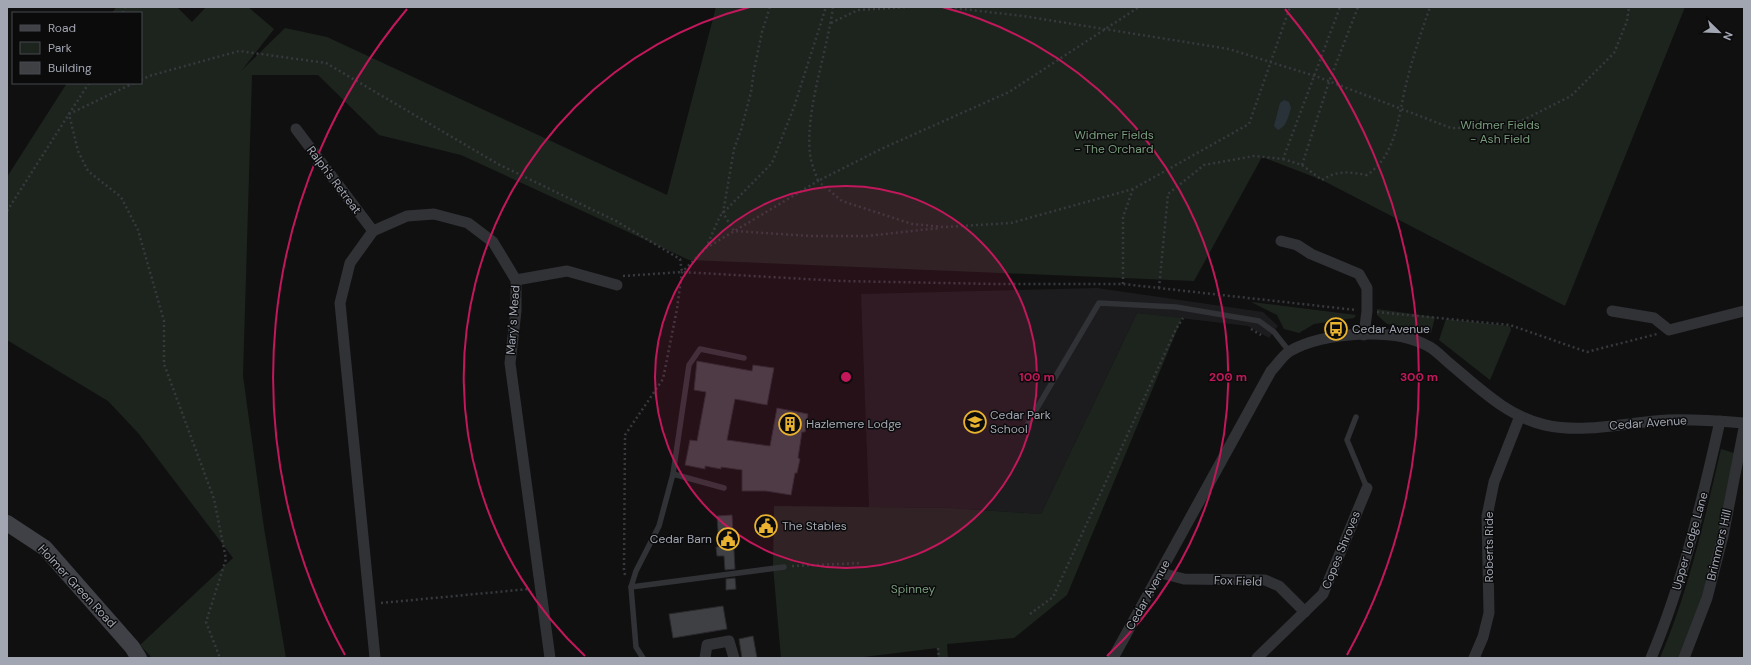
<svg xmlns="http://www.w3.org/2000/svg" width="1751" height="665" font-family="'DM Sans',sans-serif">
<rect width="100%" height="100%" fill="#101011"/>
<polygon fill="#1c1c1e" points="1097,288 1263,312 1278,326 1269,338 1248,326 1137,313 1041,514 951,508 869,507 861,294"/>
<g fill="#1d241e">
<polygon points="116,7 177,7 192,22 206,7 248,7 274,29 242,70 285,28 327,37 667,195 716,7 1685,7 1565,306 1322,180 1262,157 1194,281 689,260 461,155 379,135 318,75 252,75 243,376 264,528 286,658 152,658 140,645 233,558 139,434 108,401 7,340 7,177 67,83 141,83 141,13 112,13"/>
<polygon points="1251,302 1356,315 1354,318 1314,324 1299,333 1284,329 1277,315"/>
<polygon points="1377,309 1435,317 1431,333 1414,328 1387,324 1377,315"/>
<polygon points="1137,313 1182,318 1067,595 1014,638 947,644 948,658 938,658 937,648 856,658 781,658 773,566 774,506 951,508 1041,514"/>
<polygon points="1446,319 1510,326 1511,330 1490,380 1439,340"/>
<path d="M1721,449L1734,453C1721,523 1708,592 1680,658H1660C1688,593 1705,518 1721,449Z"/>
</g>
<path fill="#2a3239" d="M1284,100L1289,102L1291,108C1288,117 1287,126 1278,130L1274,126L1280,103Z"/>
<g fill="#3f4044" stroke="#2a2a2d">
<polygon points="697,361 752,371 753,365 774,368 767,405 735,399 727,440 770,446 777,408 808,414 805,432 802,432 798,458 800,459 797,473 795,473 791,495 766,491 742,491 742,470 721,467 721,469 705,466 705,469 685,465 690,440 697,441 706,392 694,390"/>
<polygon points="732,515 735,569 725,570 724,556 717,556 716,547 719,547 717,516"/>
<polygon points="735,578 736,589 726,590 726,579"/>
<polygon points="723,606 727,629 673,638 669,614"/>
<polygon points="753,636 757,658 742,658 739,639"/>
</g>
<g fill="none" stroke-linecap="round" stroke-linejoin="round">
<g stroke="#37393d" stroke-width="2.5" stroke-dasharray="2 3" stroke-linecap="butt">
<polyline points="770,7 762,32 754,70 751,92 741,130 734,149 723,213 734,231 810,236 867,236 939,228"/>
<path d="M833,7C827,53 805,110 810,154C811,163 815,172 818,181L881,149L1009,92L1139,7"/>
<polyline points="945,7 1023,16 1229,49 1318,77 1451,128 1487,128 1521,121 1571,96 1614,53 1627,21 1629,7"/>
<polyline points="123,13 125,7"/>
<polyline points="831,23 858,10 909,7"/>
<polyline points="141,80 149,76 239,51 326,63 498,164 616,221 680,259 682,272 841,281 996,284 1123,284 1356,310"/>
<polyline points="89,83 69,114 78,151 88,171 121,197 138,230 164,321 164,364 214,499 226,559 206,622 220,658"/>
<polyline points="1283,159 1302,165 1329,82 1358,7"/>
<path d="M1302,165L1322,180C1337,170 1350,172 1367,175C1399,153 1398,111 1408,77C1414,53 1422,30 1430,7"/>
<polyline points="7,211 69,114 134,83"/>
<polyline points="706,248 720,216 772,163 794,107 826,7"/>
<polyline points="623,276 682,272"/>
<polyline points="1123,284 1123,217 1133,189 1249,124 1290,7"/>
<polyline points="1159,288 1168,194 1204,165 1254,156 1283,159 1340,7"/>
<polyline points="1377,312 1510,325 1587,352 1657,334"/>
<polyline points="1251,329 1261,335"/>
<polyline points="792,566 862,563"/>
<polyline points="625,575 624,570 625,435 663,379 677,309 682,272 706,248 818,181 842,201 912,224 944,227 1011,223 1133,189"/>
<polyline points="381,603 529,589"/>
<polyline points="1030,614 1053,597 1176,329 1183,318"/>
<polyline points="938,648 939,658"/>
</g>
<g stroke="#313236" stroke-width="5.5">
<polyline points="1356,417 1347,440 1367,488"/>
<polyline points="1027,425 1099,303 1176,307 1259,321 1274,332 1289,351"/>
<polyline points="673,474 724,488"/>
<polyline points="631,587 784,567"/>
<polyline points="643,658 636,647 631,587 636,571 659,526 673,474 689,365 700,349 744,358"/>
</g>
<g stroke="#313236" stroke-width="11">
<polyline points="296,129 373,231"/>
<polyline points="1281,241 1297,245 1311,254 1359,274 1367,288 1367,311 1364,335"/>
<polyline points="516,280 567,271 617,285"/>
<polyline points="1612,311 1654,318 1669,330 1744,311"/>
<polyline points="1161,573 1184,579 1265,580 1279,586 1305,612"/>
<polyline points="375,658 340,303 350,263 373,231 407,216 434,214 468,223 493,242 516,280 516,311 510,363 550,658"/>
<polyline points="705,658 707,645 729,641 734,658"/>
<path d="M1113,658L1271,371C1277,365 1283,355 1290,351C1324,332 1394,327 1428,346C1436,350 1443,358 1449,363C1478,387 1508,417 1545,425C1585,434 1628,422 1668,420C1693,419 1719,421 1744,423"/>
<polyline points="1257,658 1323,594 1367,488"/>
<polyline points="1474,658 1483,637 1489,613 1487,516 1494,482 1520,416"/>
<path d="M1651,658C1683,582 1702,501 1720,421"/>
<polyline points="1684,658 1707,598 1723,536 1744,428"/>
</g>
<polyline stroke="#3f4146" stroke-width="16" points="7,523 45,548 132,647 139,658"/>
</g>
<circle cx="846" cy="377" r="191" fill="#c2185b" fill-opacity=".12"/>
<g fill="none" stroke="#c2185b" stroke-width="2">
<circle cx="846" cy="377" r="191"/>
<path d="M585 656A382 382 0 0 1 750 7M942 7A382 382 0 0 1 1107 656"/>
<path d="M345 655A573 573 0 0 1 407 9M1285 9A573 573 0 0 1 1347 655"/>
</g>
<defs>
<g id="bus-ring" transform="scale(1.15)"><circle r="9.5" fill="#0b0b0c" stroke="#e9b330" stroke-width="1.5"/><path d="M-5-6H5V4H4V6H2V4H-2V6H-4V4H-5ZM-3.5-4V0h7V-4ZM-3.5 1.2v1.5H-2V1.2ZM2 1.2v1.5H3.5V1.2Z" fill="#e9b330"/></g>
<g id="school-ring" transform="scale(1.15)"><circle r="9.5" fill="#0b0b0c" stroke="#e9b330" stroke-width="1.5"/><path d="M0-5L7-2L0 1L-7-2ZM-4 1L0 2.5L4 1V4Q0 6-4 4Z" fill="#e9b330"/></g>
<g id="building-ring" transform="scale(1.15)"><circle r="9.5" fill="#0b0b0c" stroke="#e9b330" stroke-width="1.5"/><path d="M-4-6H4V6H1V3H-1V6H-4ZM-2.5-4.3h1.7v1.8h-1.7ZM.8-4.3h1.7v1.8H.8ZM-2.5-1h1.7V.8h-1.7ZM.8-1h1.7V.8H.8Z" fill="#e9b330"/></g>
<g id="civic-ring" transform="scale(1.15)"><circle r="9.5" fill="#0b0b0c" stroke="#e9b330" stroke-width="1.5"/><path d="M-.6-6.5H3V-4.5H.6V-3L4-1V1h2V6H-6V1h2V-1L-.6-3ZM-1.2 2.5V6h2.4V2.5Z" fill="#e9b330"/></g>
</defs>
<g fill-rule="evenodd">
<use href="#bus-ring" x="1336" y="329"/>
<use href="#school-ring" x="975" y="422"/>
<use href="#building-ring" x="790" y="424"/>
<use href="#civic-ring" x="766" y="526"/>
<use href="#civic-ring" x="728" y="539"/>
</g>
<g text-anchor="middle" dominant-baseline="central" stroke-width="3" stroke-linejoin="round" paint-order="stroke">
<g font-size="12" fill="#799c7d" stroke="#0b0b0c">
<text x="1500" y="125">Widmer Fields<tspan x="1500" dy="14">- Ash Field</tspan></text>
<text x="1114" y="135">Widmer Fields<tspan x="1114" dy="14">- The Orchard</tspan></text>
<text x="913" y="589">Spinney</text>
</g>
<g font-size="12" fill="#a2a6b2" stroke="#0b0b0c">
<text transform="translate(334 180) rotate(53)">Ralph's Retreat</text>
<text transform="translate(513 320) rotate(-86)">Mary's Mead</text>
<text transform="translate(1648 423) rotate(-4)">Cedar Avenue</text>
<text transform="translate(1690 541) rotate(-74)">Upper Lodge Lane</text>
<text transform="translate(1719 545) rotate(-77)">Brimmers Hill</text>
<text transform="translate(1489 547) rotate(-90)">Roberts Ride</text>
<text transform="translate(1341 550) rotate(-68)">Copes Shroves</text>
<text transform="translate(1238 581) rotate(2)">Fox Field</text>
<text transform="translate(77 586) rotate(47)">Holmer Green Road</text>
<text transform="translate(1148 595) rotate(-61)">Cedar Avenue</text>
</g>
<g font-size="12" fill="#a2a6b2" stroke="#0b0b0c" text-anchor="start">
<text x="1352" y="329">Cedar Avenue</text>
<text x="990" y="415">Cedar Park<tspan x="990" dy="14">School</tspan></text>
<text x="806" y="424">Hazlemere Lodge</text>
<text x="782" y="526">The Stables</text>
<text x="712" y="539" text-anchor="end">Cedar Barn</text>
</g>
</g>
<circle cx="846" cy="377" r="6" fill="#c2185b" stroke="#0b0b0c" stroke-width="2"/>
<g font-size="12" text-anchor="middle" font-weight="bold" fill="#c2185b" stroke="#0b0b0c" stroke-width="3" stroke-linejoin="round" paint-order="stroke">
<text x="1037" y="381">100 m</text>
<text x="1228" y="381">200 m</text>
<text x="1419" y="381">300 m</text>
</g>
<rect width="1751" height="665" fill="none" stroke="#a2a6b2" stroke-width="16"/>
<rect x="12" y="12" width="130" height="72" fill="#0b0b0c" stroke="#47494e"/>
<rect x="20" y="25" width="20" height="6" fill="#3f4146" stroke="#47494e"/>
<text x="48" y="32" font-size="12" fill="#a2a6b2">Road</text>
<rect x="20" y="42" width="20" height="12" fill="#1d241e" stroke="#47494e"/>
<text x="48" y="52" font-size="12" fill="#a2a6b2">Park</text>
<rect x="20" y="62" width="20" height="12" fill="#3f4044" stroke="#47494e"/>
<text x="48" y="72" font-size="12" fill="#a2a6b2">Building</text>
<g transform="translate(1719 32) rotate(113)" stroke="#0b0b0c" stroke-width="3" paint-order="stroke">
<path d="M0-3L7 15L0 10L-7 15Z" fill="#a2a6b2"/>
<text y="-6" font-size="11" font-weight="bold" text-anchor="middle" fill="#a2a6b2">N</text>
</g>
</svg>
